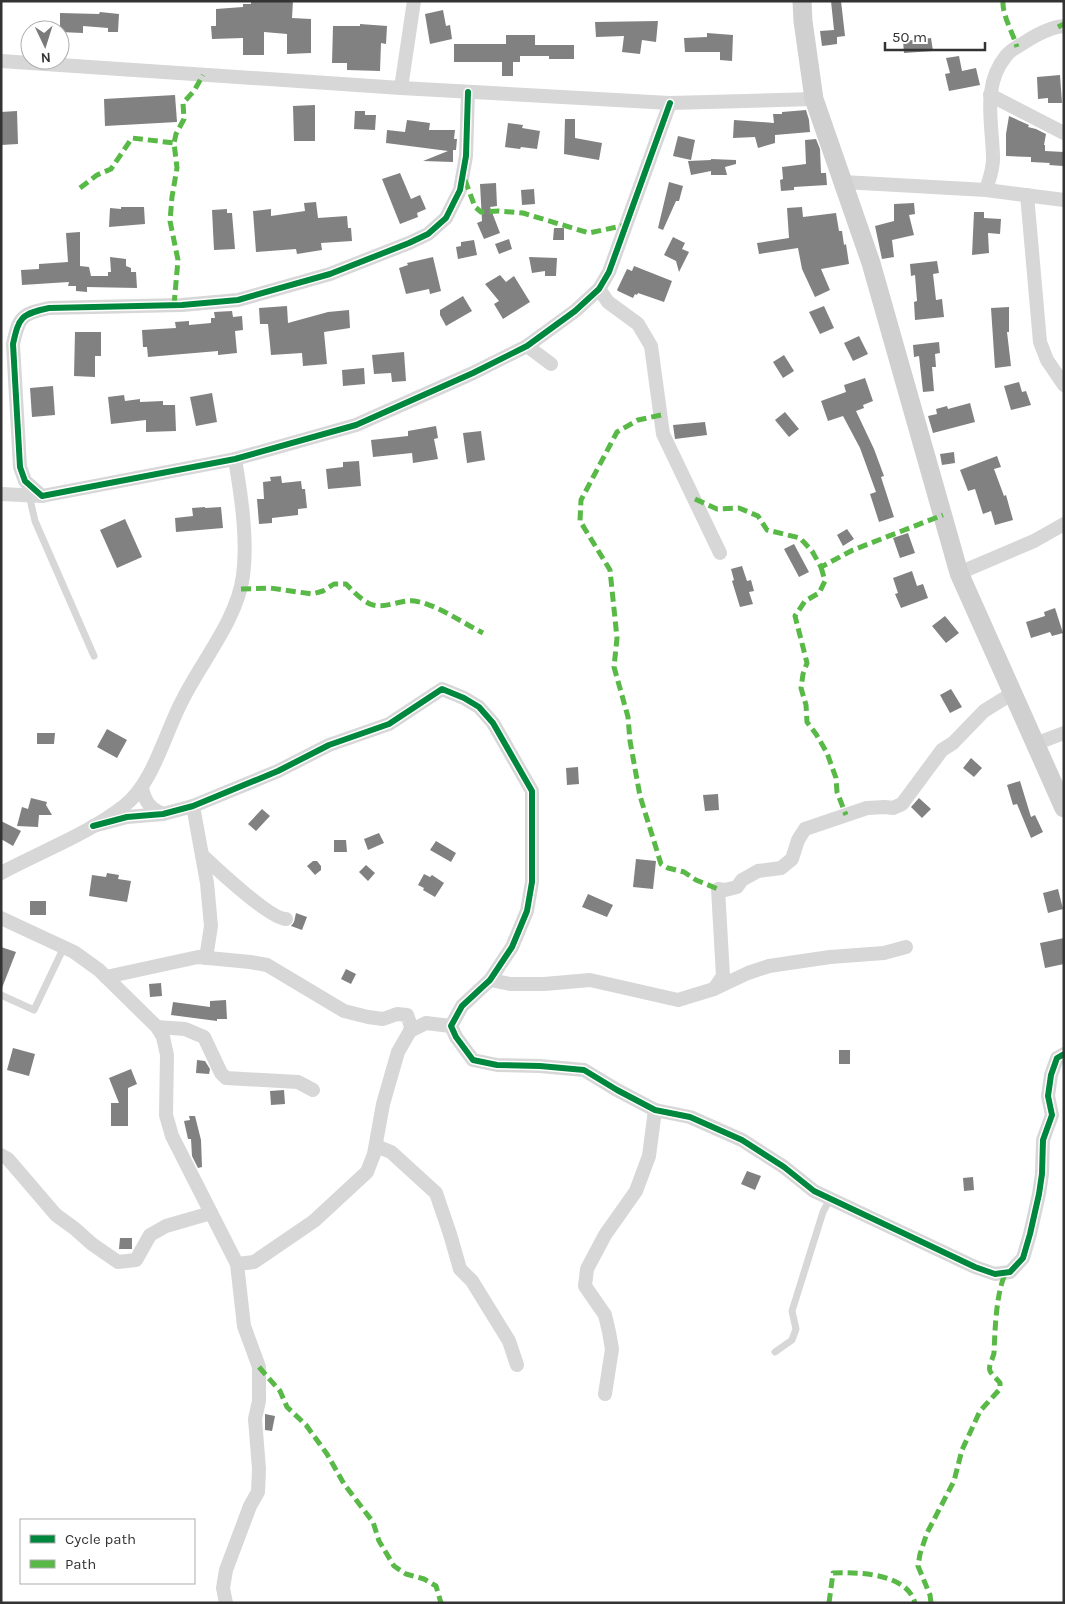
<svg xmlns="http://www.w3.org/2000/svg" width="1065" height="1604" font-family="Karla,sans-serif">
<rect width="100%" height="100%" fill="#fff"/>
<g fill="#818181">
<polygon points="293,1 292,18 311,19 311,53 287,54 287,34 264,32 264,55 243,55 243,38 212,39 211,26 216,26 216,9 243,7 243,4 251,4 251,2"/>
<polygon points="831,1 841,1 845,36 837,37 837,44 822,46 820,31 834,30"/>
<polygon points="443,10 446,26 450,25 452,39 430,44 425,14"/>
<polygon points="100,12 119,14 118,32 108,32 108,28 83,26 83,33 60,32 60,13 99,14"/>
<polygon points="658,21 656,42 642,40 640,54 622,52 624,36 596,37 595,22"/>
<polygon points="360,24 387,26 386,44 381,43 380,71 347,70 347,63 332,63 333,26 360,26"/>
<polygon points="707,33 733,35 732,61 720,60 720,52 685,52 684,38 707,37"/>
<polygon points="506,35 535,35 535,45 574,45 574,59 549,59 549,56 520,56 520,62 513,62 513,76 502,76 502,62 454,62 454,44 506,44"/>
<polygon points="931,38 933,51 904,53 903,41"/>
<polygon points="959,56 962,71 976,68 980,85 949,91 945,74 950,73 946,58"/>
<polygon points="1060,75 1062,103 1048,103 1048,98 1038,99 1037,77"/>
<polygon points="175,95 177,122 105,126 104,99"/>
<polygon points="315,105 315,141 294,141 293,106"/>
<polygon points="806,110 809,120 810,132 775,135 775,143 758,148 755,137 733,138 734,120 774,123 773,114 782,114 782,112"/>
<polygon points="17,111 18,144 1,145 1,112"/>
<polygon points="355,111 365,111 365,115 376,115 375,130 354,129"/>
<polygon points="1009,116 1029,125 1028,127 1036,129 1046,134 1044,145 1045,145 1045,151 1064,152 1063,166 1049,165 1050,163 1031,162 1031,157 1006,156 1006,134"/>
<polygon points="565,119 575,119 575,138 602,143 599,160 564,154"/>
<polygon points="407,120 430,123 429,130 455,130 454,139 457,139 456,150 453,150 453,162 423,161 448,151 386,143 387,130 405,132"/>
<polygon points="508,123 523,125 522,128 540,131 537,149 521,147 520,149 505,147"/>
<polygon points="678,136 695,140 691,160 673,156"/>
<polygon points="816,139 820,149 821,173 826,173 827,185 794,187 794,190 781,191 780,180 783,179 782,167 806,164 805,140"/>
<polygon points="711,159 736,160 736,164 725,167 727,175 711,175 711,171 691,175 688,161 711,160"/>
<polygon points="400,173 411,199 420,195 426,209 417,213 418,217 400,224 382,179"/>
<polygon points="669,182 683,186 679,201 676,201 663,230 658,228"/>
<polygon points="496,183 497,206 490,207 500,233 484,239 477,223 482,221 480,184"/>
<polygon points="534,189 535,204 522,205 521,190"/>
<polygon points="316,202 318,218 347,216 348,228 351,228 352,241 321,243 322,250 297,254 296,249 256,252 253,211 271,209 271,216 305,211 304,203"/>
<polygon points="914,203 915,214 909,215 914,235 892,240 894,257 882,259 875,226 894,221 894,204"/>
<polygon points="121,207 144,207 145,224 109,227 110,208 121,209"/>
<polygon points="802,207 803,217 836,213 839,231 842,231 844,245 846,244 849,264 821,269 830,290 815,297 802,269 798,248 759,254 757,243 789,238 787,208"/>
<polygon points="227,209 227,213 232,213 235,249 214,250 212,210"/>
<polygon points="974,212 984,212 984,218 1001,219 1000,234 988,233 989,253 972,255"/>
<polygon points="554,228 564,228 564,240 553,240"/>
<polygon points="80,232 80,266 89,267 91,276 108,276 108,272 111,272 110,257 126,259 126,266 131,268 131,272 136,272 137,288 87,287 87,292 76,291 76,286 68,286 69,282 22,285 21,270 39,269 39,264 68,262 66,233"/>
<polygon points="673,237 685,243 682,249 689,252 679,272 676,261 664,255"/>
<polygon points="509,239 512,249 499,254 495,244"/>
<polygon points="474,240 477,255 458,259 456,247 461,246 461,242"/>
<polygon points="433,257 441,291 430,294 429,289 406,294 399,268 408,265 407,263"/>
<polygon points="529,257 557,258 556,276 545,276 545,271 532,273"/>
<polygon points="937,261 939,273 933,274 936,300 942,299 944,317 915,320 914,302 917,301 915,275 911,276 910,264"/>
<polygon points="634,266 672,281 664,302 638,293 637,295 635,294 633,298 618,291 617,290 627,269 632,271"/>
<polygon points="500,275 506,282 514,276 530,302 503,319 494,304 499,301 485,284"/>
<polygon points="463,296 472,311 446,326 440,315 440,310"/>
<polygon points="287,306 288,323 328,312 349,310 350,328 324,332 327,364 303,366 302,353 271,355 268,324 260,324 259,308"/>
<polygon points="824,306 834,328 820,334 809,312"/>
<polygon points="1009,307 1009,332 1007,332 1011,366 995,368 991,308"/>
<polygon points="232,311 233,317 242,316 243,330 235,331 237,353 218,355 218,351 148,357 147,347 143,347 142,330 176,328 175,322 189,321 189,325 211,323 211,318 215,318 214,312"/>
<polygon points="75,332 101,332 101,356 95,356 95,377 74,376"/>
<polygon points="859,336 868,354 853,361 844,343"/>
<polygon points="939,342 940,353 935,354 936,367 932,367 934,391 923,392 919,356 914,357 913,345"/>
<polygon points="404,352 406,381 392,382 391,373 374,374 372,355"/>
<polygon points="784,355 794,371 783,378 773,362"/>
<polygon points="364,368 365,384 343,386 342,370"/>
<polygon points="865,378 873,401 863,405 864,408 856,411 874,449 884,476 881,477 894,517 879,522 870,494 876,492 860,448 843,416 828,421 821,401 846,392 844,385"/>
<polygon points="1019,382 1022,392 1026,391 1031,405 1011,410 1004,386"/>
<polygon points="53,386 55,415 32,417 30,388"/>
<polygon points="212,393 217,422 196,426 190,397"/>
<polygon points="124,395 125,401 140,399 140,402 163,401 163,405 175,405 176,431 146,432 146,420 111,424 108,397"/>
<polygon points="970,403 975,422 933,433 928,416 937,414 936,409 947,406 948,409"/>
<polygon points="785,412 799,429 789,437 775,420"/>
<polygon points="705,422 707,435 675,439 673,425"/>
<polygon points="436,426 438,438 434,439 438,459 413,463 412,453 373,457 371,440 408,436 408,431"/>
<polygon points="481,431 485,460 467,463 463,433"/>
<polygon points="954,452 955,463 942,465 940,454"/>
<polygon points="997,456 1001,467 994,469 1004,496 1006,495 1013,520 995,525 991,511 983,514 975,489 968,491 960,470"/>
<polygon points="359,461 361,486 328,489 326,469 343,467 343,462"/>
<polygon points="281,476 282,483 301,481 302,489 305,489 307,508 298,509 298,515 272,518 272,523 259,524 257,499 264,499 263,482 271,481 270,477"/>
<polygon points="205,507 205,508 221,507 223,528 176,532 175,518 193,516 192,508"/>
<polygon points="125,519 142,557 117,568 100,530"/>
<polygon points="847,529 854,539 843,546 837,535"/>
<polygon points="908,533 915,553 900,558 893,538"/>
<polygon points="794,544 809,572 799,577 784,549"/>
<polygon points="742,566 747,581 751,580 754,591 749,592 753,604 740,607 732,581 734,580 731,569"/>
<polygon points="912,571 917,586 923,584 928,598 901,608 895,594 898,593 893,578"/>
<polygon points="1055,608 1063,633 1052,636 1050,632 1031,638 1026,622 1045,616 1044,612"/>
<polygon points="945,616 959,633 946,643 932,626"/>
<polygon points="951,689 962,707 950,713 940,695"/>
<polygon points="107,729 127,740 117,758 97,747"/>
<polygon points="37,733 55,733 54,744 37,744"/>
<polygon points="971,758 982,768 974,777 963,768"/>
<polygon points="578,767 579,784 567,785 566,768"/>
<polygon points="1020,781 1031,817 1035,815 1043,832 1031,838 1017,804 1013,805 1007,785"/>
<polygon points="718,794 719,810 705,811 703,795"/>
<polygon points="31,798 47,802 46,805 52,815 39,815 38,827 17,826 22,807 28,809"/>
<polygon points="919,798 931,809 922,818 911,807"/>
<polygon points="262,809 270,816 256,831 248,824"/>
<polygon points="1,821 21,831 13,846 1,839"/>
<polygon points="379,833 384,843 368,850 364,839"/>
<polygon points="334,840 346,840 347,852 334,852"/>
<polygon points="436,841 456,853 451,862 430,850"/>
<polygon points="636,859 656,861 653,889 633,887"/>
<polygon points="313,861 317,861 321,866 321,870 315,875 307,866"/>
<polygon points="366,865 375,873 368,881 359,872"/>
<polygon points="107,873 119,875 118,879 131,881 127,902 89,896 92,875 106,877"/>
<polygon points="424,874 430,877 432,875 444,883 435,897 423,890 424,888 418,885"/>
<polygon points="1058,889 1063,909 1048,913 1043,893"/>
<polygon points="588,894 613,905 607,917 582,907"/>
<rect x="30" y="901" width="16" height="14"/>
<polygon points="296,913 307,917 302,930 291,926 294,922"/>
<polygon points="1064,938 1064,964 1045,968 1040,943"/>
<polygon points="1,947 16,952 2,988 1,988"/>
<polygon points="346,969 356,974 351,984 341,979"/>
<polygon points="161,983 162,996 150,997 149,984"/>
<polygon points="226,1000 227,1019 217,1019 217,1021 171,1015 173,1002 210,1007 210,1001"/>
<polygon points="13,1048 35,1054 29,1076 7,1070"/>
<rect x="839" y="1050" width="11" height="14"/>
<polygon points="197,1060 205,1061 210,1069 209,1074 196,1073"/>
<polygon points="131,1069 137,1084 128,1088 128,1126 111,1126 111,1103 119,1103 109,1078"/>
<polygon points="284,1090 285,1104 271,1105 270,1091"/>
<polygon points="189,1116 195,1116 201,1140 202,1167 198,1168 192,1156 191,1139 188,1139 184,1121 190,1120"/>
<polygon points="747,1171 761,1176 755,1190 741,1184"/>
<polygon points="973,1177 974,1190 964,1191 963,1178"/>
<polygon points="120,1238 132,1238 132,1249 119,1249"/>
<polygon points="265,1414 275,1416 272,1431 265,1430"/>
</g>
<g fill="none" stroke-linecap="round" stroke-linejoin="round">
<g stroke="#d7d7d7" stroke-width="7">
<polyline points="29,495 35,521 94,656"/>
<polyline points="1,995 34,1010 64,947"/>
<polyline points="775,1352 792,1340 796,1329 792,1311 823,1212 830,1199"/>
</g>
<g stroke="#d7d7d7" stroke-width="14">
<polyline points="1,61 401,88 670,103 814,99"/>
<polyline points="401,88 414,1"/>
<path d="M468,92L466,156L460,190L446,218L428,234L409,243L330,274L238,300L182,305L49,308C21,314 19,317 13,344L20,467L25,481L42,496L235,459L356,425L473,373L527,346L575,311L599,289L609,272L670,103"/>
<polyline points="990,95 1064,133"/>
<polyline points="843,182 986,190 1064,200"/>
<path d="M986,190C989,180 994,167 993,156C992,122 982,85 1006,56C1010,50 1019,46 1025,42C1036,35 1050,27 1064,26"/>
<polyline points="1027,195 1040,342 1047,360 1064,385"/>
<polyline points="599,289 608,302 638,324 651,346 663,434 720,553"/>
<polyline points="527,346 551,364"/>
<polyline points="1,494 42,496"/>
<polyline points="959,573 1034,541 1064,524"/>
<polyline points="1035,744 1064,733"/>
<path d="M142,788C145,801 149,808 163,814"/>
<polyline points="193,806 207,883 211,926 206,958"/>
<polyline points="93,826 127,817 163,814 193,806 278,771 329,745 389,724 442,689 464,698 479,707 493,723 532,791 532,882 527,911 512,947 490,980 462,1006 451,1026 456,1037 473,1060 497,1065 540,1066 584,1070 617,1090 655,1110 690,1117 742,1140 784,1167 814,1191 975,1267 995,1274 1010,1272 1023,1258 1030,1234 1039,1194 1042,1174 1043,1140 1052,1115 1048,1096 1051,1075 1057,1058 1064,1054"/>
<path d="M202,855C216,868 270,919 286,919"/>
<path d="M1,873C42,851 88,834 124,806C153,784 165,733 182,701C201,662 237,620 243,576C248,539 241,495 235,459"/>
<polyline points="1,918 74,952 99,970 157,1027 163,1037 167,1055 166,1115 172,1136 237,1264 244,1326 259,1367 259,1401 255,1419 259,1469 258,1492 250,1506 226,1570 223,1588 226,1603"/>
<polyline points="106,977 198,957 250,962 267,965 344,1011 368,1017 383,1019 397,1014 407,1015 411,1026 410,1031"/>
<polyline points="490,980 510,984 544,984 590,980 678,1000 714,989 748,973 769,966 830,957 884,953 906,947"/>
<polyline points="714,989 723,976 718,889 725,890 737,887 742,880 758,871 781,868 792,859 798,840 805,829 867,808 885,807 893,808 902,804 942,750 953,743 984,711 1013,693"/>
<polyline points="157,1027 185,1029 204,1037 221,1073 226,1078 298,1082 313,1090"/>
<polyline points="376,1146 391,1152 436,1193 450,1234 460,1269 472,1281 509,1341 517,1365"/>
<polyline points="1,1155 8,1159 56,1215 74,1228 92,1244 118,1262 136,1260 150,1235 166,1226 211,1213"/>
<polyline points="237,1264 254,1262 314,1221 367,1172 374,1154 383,1104 398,1052 410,1031 426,1023 451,1026"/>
<polyline points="605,1394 612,1349 609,1332 605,1315 585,1286 587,1269 605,1235 636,1191 649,1156 655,1110"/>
</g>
<polyline stroke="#d0d0d0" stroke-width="19" points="802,1 803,21 814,99 871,263 959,573 1064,808"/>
<g stroke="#58b947" stroke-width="5" stroke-dasharray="10 5" stroke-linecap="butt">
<path d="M1003,1C1002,15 1013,33 1017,47"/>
<polyline points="1058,27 1064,24"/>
<polyline points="465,180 475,207 481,212 499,211 523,213 589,233 626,225"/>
<polyline points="80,188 97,175 111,169 132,138 174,143"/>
<polyline points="174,305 178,260 170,221 172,197 177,168 174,143 176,134 184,119 183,103 194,91 203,75"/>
<polyline points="661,415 638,420 617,432 581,500 580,521 610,570 617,638 614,667 628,717 630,741 640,796 661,864 668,868 684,872 696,880 718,889"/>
<polyline points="695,499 717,509 739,508 758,516 767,530 800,538 812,551 821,567 853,550 943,515"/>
<polyline points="821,567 825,581 819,593 805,601 795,616 807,663 803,674 801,688 806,705 807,722 816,734 827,753 836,778 837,792 846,815"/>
<path d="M241,589L270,588L312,594L323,591L334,584H346C353,591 360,599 370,604C381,609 396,602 408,601C413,600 419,602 424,603C445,610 463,623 483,633"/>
<polyline points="259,1367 280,1391 287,1407 306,1425 327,1454 344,1484 373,1522 379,1541 394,1566 406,1574 424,1579 436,1586 441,1603"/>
<path d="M829,1603L833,1573C858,1572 907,1573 915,1603"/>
<path d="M931,1603L930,1595L918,1566L920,1554L927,1533L954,1481L962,1450L980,1411L1000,1389V1383C998,1380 992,1375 990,1371C988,1365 993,1359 994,1353C995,1330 996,1292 1006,1272"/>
</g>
<g stroke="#fff" stroke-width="9">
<g id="cycleway">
<path d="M468,92L466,156L460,190L446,218L428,234L409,243L330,274L238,300L182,305L49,308C21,314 19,317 13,344L20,467L25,481L42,496L235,459L356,425L473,373L527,346L575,311L599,289L609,272L670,103"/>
<polyline points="93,826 127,817 163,814 193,806 278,771 329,745 389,724 442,689 464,698 479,707 493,723 532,791 532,882 527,911 512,947 490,980 462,1006 451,1026 456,1037 473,1060 497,1065 540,1066 584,1070 617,1090 655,1110 690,1117 742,1140 784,1167 814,1191 975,1267 995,1274 1010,1272 1023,1258 1030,1234 1039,1194 1042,1174 1043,1140 1052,1115 1048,1096 1051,1075 1057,1058 1064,1054"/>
</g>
</g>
<use href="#cycleway" stroke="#00873e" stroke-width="6"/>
</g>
<rect width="1065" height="1604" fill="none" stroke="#333333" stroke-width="5"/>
<rect x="20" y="1519" width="175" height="65" fill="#ffffff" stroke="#adadad"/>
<rect x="30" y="1535" width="25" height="8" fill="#00873e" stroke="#adadad"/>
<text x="65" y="1544" font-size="15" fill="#333333">Cycle path</text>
<rect x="30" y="1560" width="25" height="8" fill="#58b947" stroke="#adadad"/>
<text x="65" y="1569" font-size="15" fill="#333333">Path</text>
<g transform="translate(45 45) rotate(176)"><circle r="24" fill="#ffffff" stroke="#adadad"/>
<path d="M0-4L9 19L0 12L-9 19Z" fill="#7a7a7a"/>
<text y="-8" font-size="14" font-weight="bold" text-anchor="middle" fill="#333333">N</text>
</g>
<path d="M885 42v8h100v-8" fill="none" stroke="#333333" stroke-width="2.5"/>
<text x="892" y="42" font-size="15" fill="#333333" stroke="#ffffff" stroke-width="4" paint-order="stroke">50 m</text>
</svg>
